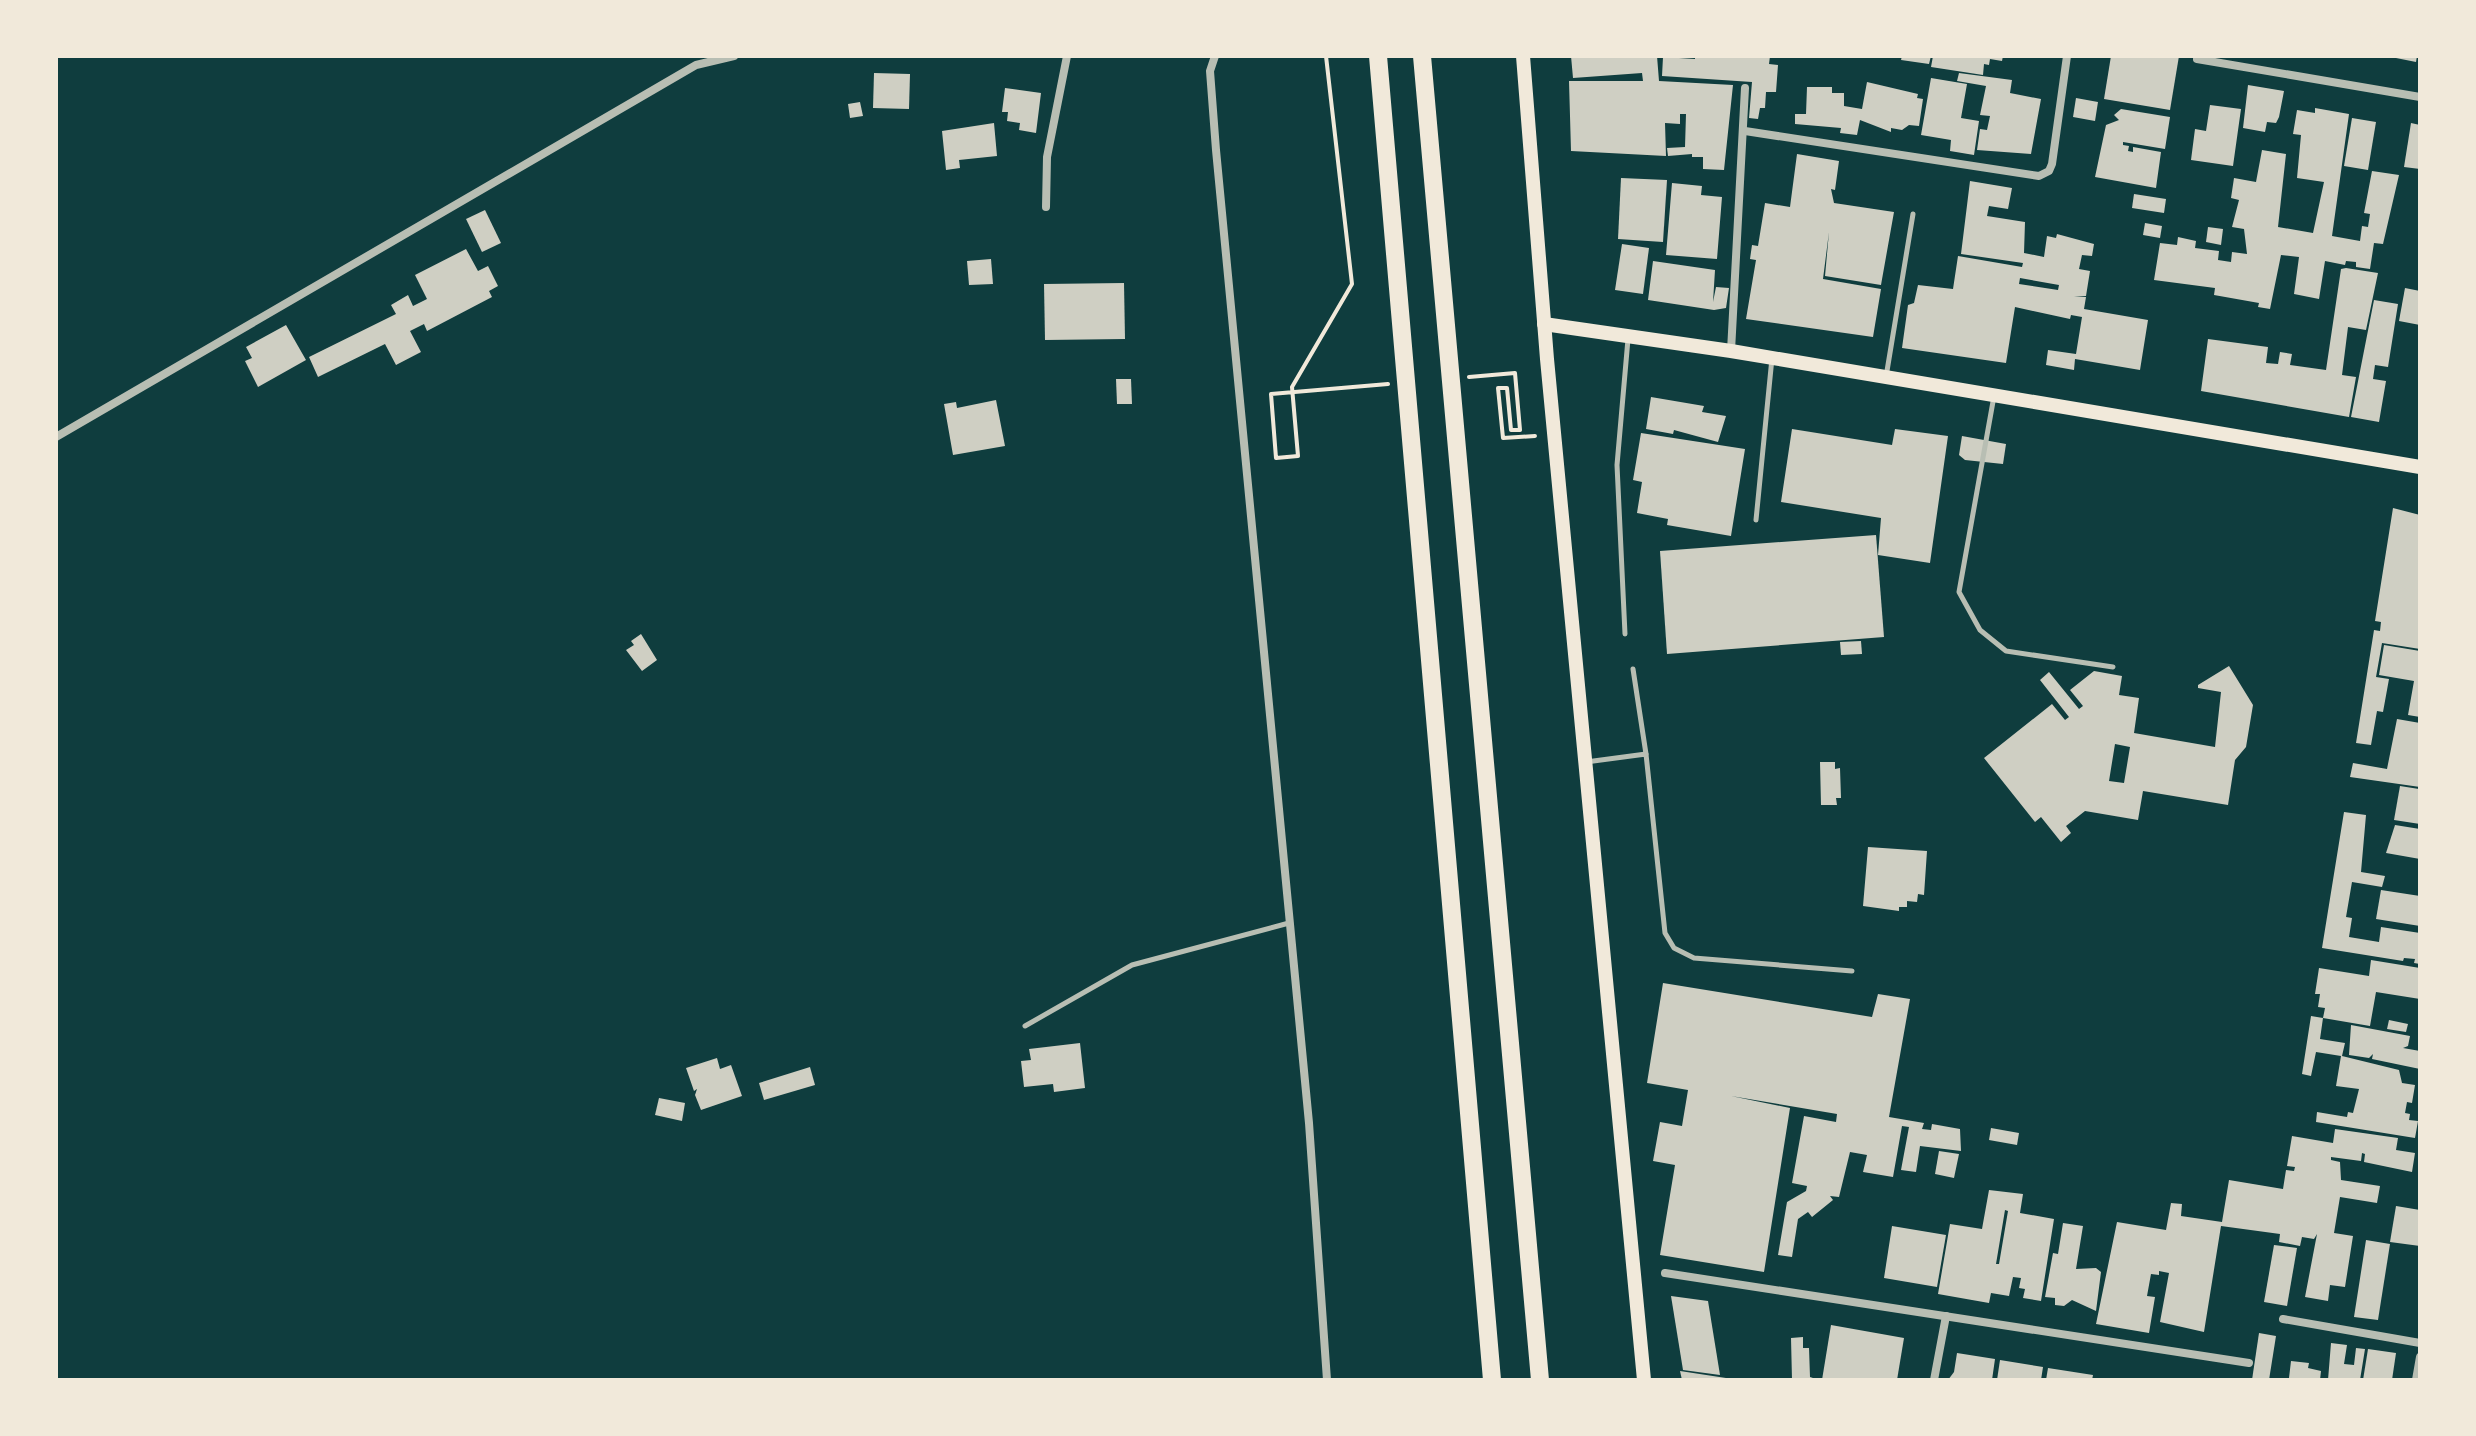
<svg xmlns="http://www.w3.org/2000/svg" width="2476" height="1436" font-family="'Roboto Condensed',sans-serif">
<rect width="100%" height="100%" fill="#0f3d3e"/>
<g fill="#cfcfc3" fill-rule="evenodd">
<polygon points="1571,56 1657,56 1659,81 1733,85 1724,170 1703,169 1703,157 1692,157 1692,154 1668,156 1667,148 1685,147 1686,114 1680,114 1680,124 1665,123 1666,156 1571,151 1569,81 1643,81 1642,73 1573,78"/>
<polygon points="1695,56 1770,56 1769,64 1778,65 1776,92 1766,92 1765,108 1760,108 1758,119 1749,118 1752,82 1662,76 1663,57 1695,59"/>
<polygon points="1902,56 1931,56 1929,64 1901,60"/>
<polygon points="1933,56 2003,56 2002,61 1990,59 1989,65 1984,64 1983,75 1931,67"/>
<polygon points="2111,56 2179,56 2170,110 2104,99"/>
<polygon points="2386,56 2417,56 2416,62"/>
<polygon points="874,73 910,74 909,109 873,108"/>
<polygon points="1959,73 2012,80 2010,93 2041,99 2031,154 1977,150 1980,129 1987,130 1990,116 1980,115 1986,86 1957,81"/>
<polygon points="1931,78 1967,84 1961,118 1979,121 1974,155 1950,151 1951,140 1921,135"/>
<polygon points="1867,82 1918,94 1917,98 1923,99 1919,126 1909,125 1902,130 1891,128 1891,132 1860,120 1857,135 1840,133 1841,128 1795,124 1795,114 1806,114 1807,87 1832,87 1832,93 1844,93 1844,106 1862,109"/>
<polygon points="2248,85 2284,91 2279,117 2276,123 2267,122 2265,132 2243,128"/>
<polygon points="1005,88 1041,93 1036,133 1019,130 1020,123 1007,121 1008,112 1002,112"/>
<polygon points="2076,98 2098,102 2095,121 2073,117"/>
<polygon points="860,102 863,116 850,118 848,104"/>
<polygon points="2210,105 2241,109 2233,166 2191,160 2195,129 2206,131"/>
<polygon points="2315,108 2349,114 2332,236 2360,241 2362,226 2368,227 2370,214 2364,213 2372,171 2399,175 2383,244 2374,243 2370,269 2356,267 2356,262 2346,261 2345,265 2325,261 2319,299 2294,294 2299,257 2281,255 2270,309 2258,307 2259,303 2214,295 2215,288 2154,280 2160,243 2177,245 2178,237 2196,241 2195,248 2219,251 2218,260 2231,262 2232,252 2247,254 2244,229 2232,227 2239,200 2231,198 2234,178 2256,182 2262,150 2286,154 2278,227 2313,233 2324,182 2297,178 2301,135 2293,134 2297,110 2315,113"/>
<polygon points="2121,109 2170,117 2165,149 2123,142 2123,145 2129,146 2128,151 2133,152 2133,147 2161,152 2156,188 2095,177 2106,125 2119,120 2114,115"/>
<polygon points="2352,118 2376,122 2368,170 2344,166"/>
<polygon points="994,123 997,156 959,160 960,168 946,170 942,131"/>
<polygon points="2411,123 2420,125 2420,169 2404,167"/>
<polygon points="1797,154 1839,161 1835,190 1831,189 1834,203 1894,212 1881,285 1825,276 1829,232 1823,279 1881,289 1873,337 1746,319 1756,260 1750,259 1752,245 1758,246 1765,203 1790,207"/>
<polygon points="1621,178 1667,180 1663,242 1618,239"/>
<path d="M1970,181L2012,188L2008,209L1989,206L1987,216L2025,222L2024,253L2044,257L2047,236L2056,238L2057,234L2094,244L2092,256L2082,255L2079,269L2090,271L2086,296H2074L2086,297L2084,309L2148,320L2140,370L2075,359L2074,370L2046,365L2048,350L2076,354L2082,317L2071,315L2070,319L2015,307L2006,363L1902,348L1908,305L1914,303L1918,285L1953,289L1958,256L2022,267L2023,263L1961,254ZM2020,278L2059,285L2058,290L2019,284Z"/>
<polygon points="1672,183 1702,186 1701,195 1722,197 1717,259 1666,255"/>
<polygon points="2134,194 2166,199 2164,213 2132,208"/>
<polygon points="485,210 501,243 482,252 466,219"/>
<polygon points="2145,223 2162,226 2160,238 2143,235"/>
<polygon points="2208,227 2223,229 2221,245 2206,242"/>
<polygon points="1622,244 1649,248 1643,294 1615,290"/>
<polygon points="466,249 478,271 488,266 498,286 489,291 492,297 427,331 424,324 410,331 421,352 396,365 385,344 318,377 309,357 396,314 391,305 408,295 413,306 427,299 415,275"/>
<polygon points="991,259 993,284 969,285 967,261"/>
<polygon points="1653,261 1715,270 1713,302 1716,287 1729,288 1726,308 1714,310 1648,300"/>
<polygon points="2346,268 2378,273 2366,330 2348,327 2342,375 2356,377 2349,417 2201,391 2208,339 2268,347 2266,363 2278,364 2280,352 2292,354 2290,365 2326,370 2341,269"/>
<polygon points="1124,283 1125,339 1045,340 1044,284"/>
<polygon points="2405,288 2420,291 2420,325 2399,321"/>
<polygon points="2374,300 2398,304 2388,367 2375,365 2373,379 2386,381 2379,422 2351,417"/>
<polygon points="286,325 306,360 258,387 245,361 252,358 246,347"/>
<polygon points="1116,379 1131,379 1132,404 1117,404"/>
<polygon points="1651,397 1704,406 1702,412 1726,416 1718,442 1674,430 1673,434 1646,429"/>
<polygon points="996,400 1005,446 953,455 944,404 956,402 957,408"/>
<polygon points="1792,429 1892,445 1895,429 1948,436 1930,563 1878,555 1881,518 1781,502"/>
<polygon points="1641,433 1745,449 1731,536 1667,525 1668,519 1637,513 1642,482 1633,480"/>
<polygon points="1962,436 2006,444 2003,464 1965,460 1959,455"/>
<polygon points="2393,508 2420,515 2420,649 2382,643 2376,677 2389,679 2383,712 2377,711 2371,745 2356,743 2374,630 2380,631 2381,622 2375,621"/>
<polygon points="1876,535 1884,637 1667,654 1660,551"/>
<polygon points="641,634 657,660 642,671 626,650 634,645 631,641"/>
<polygon points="1861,641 1862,654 1841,655 1840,642"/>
<polygon points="2384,645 2420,651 2420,717 2408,715 2414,681 2379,675"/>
<path d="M2229,666L2253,705L2246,747L2235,760L2228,805L2143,791L2138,820L2085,811L2066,826L2071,833L2061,842L2041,817L2035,822L1984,758L2052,704L2065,720L2069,717L2040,680L2049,672L2079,709L2083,706L2070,690L2094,671L2122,676L2119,695L2139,698L2134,733L2215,747L2221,692L2198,688V685ZM2115,744L2130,747L2124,783L2109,781Z"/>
<polygon points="2397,719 2420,723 2420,787 2350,777 2353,763 2387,769"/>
<polygon points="1820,762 1835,762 1835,769 1840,768 1841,798 1836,798 1837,805 1821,805"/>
<polygon points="2400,786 2419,789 2420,824 2394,820"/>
<polygon points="2344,812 2366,815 2361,872 2385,876 2382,887 2352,882 2346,917 2352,918 2349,937 2379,942 2381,927 2420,933 2420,964 2414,963 2415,959 2404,958 2403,961 2322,948"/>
<polygon points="2395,825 2420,829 2420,859 2386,853"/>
<polygon points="1868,847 1927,851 1924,895 1918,894 1917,902 1907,901 1907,907 1899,907 1899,911 1863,906"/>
<polygon points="2381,890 2420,896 2420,926 2376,919"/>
<polygon points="2371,960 2420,968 2420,999 2376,992 2370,1026 2323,1018 2325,1008 2318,1007 2320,994 2315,994 2319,968 2369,976"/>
<polygon points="1663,983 1872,1017 1878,994 1910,999 1889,1117 1924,1123 1922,1129 1931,1130 1932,1124 1960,1129 1961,1151 1920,1146 1916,1172 1901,1170 1909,1127 1902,1126 1893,1177 1863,1172 1867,1155 1850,1152 1839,1197 1830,1196 1833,1200 1812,1217 1808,1212 1798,1219 1792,1257 1778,1255 1787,1202 1806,1191 1807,1186 1792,1183 1804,1116 1836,1122 1837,1114 1731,1096 1790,1108 1764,1272 1660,1255 1675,1165 1653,1161 1660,1122 1682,1126 1688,1090 1647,1083"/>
<polygon points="2311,1016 2323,1018 2320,1039 2345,1043 2342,1056 2399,1070 2402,1083 2415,1085 2412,1103 2407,1102 2405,1113 2410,1114 2409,1120 2418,1121 2415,1138 2316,1122 2317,1112 2347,1117 2348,1112 2353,1113 2359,1089 2336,1086 2341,1056 2316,1052 2311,1076 2302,1074"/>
<polygon points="2389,1020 2408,1024 2406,1032 2387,1029"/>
<polygon points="2351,1025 2410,1036 2408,1046 2403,1048 2420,1051 2420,1069 2372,1059 2373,1054 2369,1058 2349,1055"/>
<polygon points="1080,1043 1085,1088 1054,1092 1053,1084 1024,1087 1021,1061 1031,1060 1029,1049"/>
<polygon points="717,1058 720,1069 731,1065 742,1096 701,1110 695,1095 697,1089 694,1091 686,1068"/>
<polygon points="810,1067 815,1085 764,1100 759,1083"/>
<polygon points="659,1098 685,1103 682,1121 655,1115"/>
<polygon points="1991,1128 2019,1133 2017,1145 1989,1140"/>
<polygon points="2335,1129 2398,1138 2396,1150 2415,1153 2412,1172 2364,1162 2365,1154 2362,1153 2361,1161 2331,1157 2331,1160 2340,1162 2341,1180 2380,1186 2377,1203 2340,1197 2334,1233 2353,1236 2345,1287 2330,1285 2328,1301 2305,1297 2317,1234 2314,1239 2302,1237 2300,1246 2279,1242 2280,1234 2221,1226 2204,1332 2160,1322 2169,1273 2159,1271 2159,1275 2151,1274 2147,1296 2155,1297 2149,1333 2096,1324 2117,1222 2166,1230 2171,1203 2182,1204 2181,1216 2222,1222 2229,1180 2283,1189 2286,1170 2294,1171 2295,1167 2287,1166 2292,1136 2333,1143"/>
<polygon points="1939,1151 1959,1154 1954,1178 1935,1174"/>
<path d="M1989,1190L2023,1194L2020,1213L2054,1219L2041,1301L2023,1298L2025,1289L2019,1288L2021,1278L2013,1277L2009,1296L1991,1293L1989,1303L1938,1294L1950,1224L1982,1229ZM2005,1210L2008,1211L1999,1264H1996Z"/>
<polygon points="2396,1206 2420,1210 2420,1246 2390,1242"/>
<polygon points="2063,1223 2083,1226 2076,1269 2096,1268 2101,1272 2096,1311 2072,1300 2064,1306 2055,1305 2055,1298 2045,1297 2053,1253 2058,1254"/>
<polygon points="1892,1226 1946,1235 1937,1287 1884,1278"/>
<polygon points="2366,1240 2390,1244 2378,1320 2354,1317"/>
<polygon points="2274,1245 2297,1248 2287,1306 2264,1302"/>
<polygon points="1671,1296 1708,1301 1720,1375 1683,1370"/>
<polygon points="1831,1325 1904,1338 1897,1380 1822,1380"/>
<polygon points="2259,1333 2276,1336 2269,1380 2252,1380"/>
<polygon points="1803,1337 1803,1348 1809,1348 1810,1377 1819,1380 1792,1380 1791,1338"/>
<polygon points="2331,1343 2347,1345 2344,1364 2354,1365 2356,1348 2365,1349 2360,1380 2328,1380"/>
<polygon points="2368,1349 2396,1353 2392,1380 2363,1380"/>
<polygon points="1957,1353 1995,1359 1992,1380 1948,1380 1954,1372"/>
<polygon points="2000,1360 2043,1367 2041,1380 1997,1380"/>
<polygon points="2291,1361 2309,1363 2308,1368 2321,1371 2320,1380 2289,1378"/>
<polygon points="2048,1368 2093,1375 2092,1380 2046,1380"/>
<polygon points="1680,1371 1726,1378 1726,1380 1682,1380"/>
</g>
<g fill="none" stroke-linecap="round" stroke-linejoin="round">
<g stroke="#f1e9da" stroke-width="4">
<polyline points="1326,56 1352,284 1292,387 1298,456 1276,458 1271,394 1388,384"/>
<polyline points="1469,377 1515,373 1520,430 1511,430 1507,388 1498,388 1503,438 1535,436"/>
</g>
<g stroke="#b8beb3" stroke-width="5">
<polyline points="1886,377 1913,214"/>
<polyline points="1994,396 1959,592 1980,630 2006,651 2113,667"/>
<polyline points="1756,520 1772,358"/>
<polyline points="1625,634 1617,465 1628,339"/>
<polyline points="1633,669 1646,754"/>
<polyline points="1586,762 1646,754 1665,933 1674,948 1694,958 1852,971"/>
<polyline points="1025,1026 1132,965 1289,923"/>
</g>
<g stroke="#b8beb3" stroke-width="8">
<polyline points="1215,56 1210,71 1216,150 1309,1123 1327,1380"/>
<polyline points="2197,59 2420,97"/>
<polyline points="1745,131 2039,176 2049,171 2052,164 2067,56"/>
<polyline points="1046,207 1047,157 1067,56"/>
<polyline points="1731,351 1745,88"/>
<polyline points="56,437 696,65 734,56"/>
<polyline points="1665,1273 2249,1363"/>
<polyline points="2283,1319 2420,1343"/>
<polyline points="1934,1380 1946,1316"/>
<polyline points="2416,1380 2420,1357"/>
</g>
<g stroke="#f1e9da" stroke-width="14">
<polyline points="1523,56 1547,359 1644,1380"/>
<polyline points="1544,324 1731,351 2420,467"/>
</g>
<g stroke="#f1e9da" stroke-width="18">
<polyline points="1378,56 1492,1380"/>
<polyline points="1422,56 1540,1380"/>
</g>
</g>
<rect width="2476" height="1436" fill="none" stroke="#f1e9da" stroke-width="116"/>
</svg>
